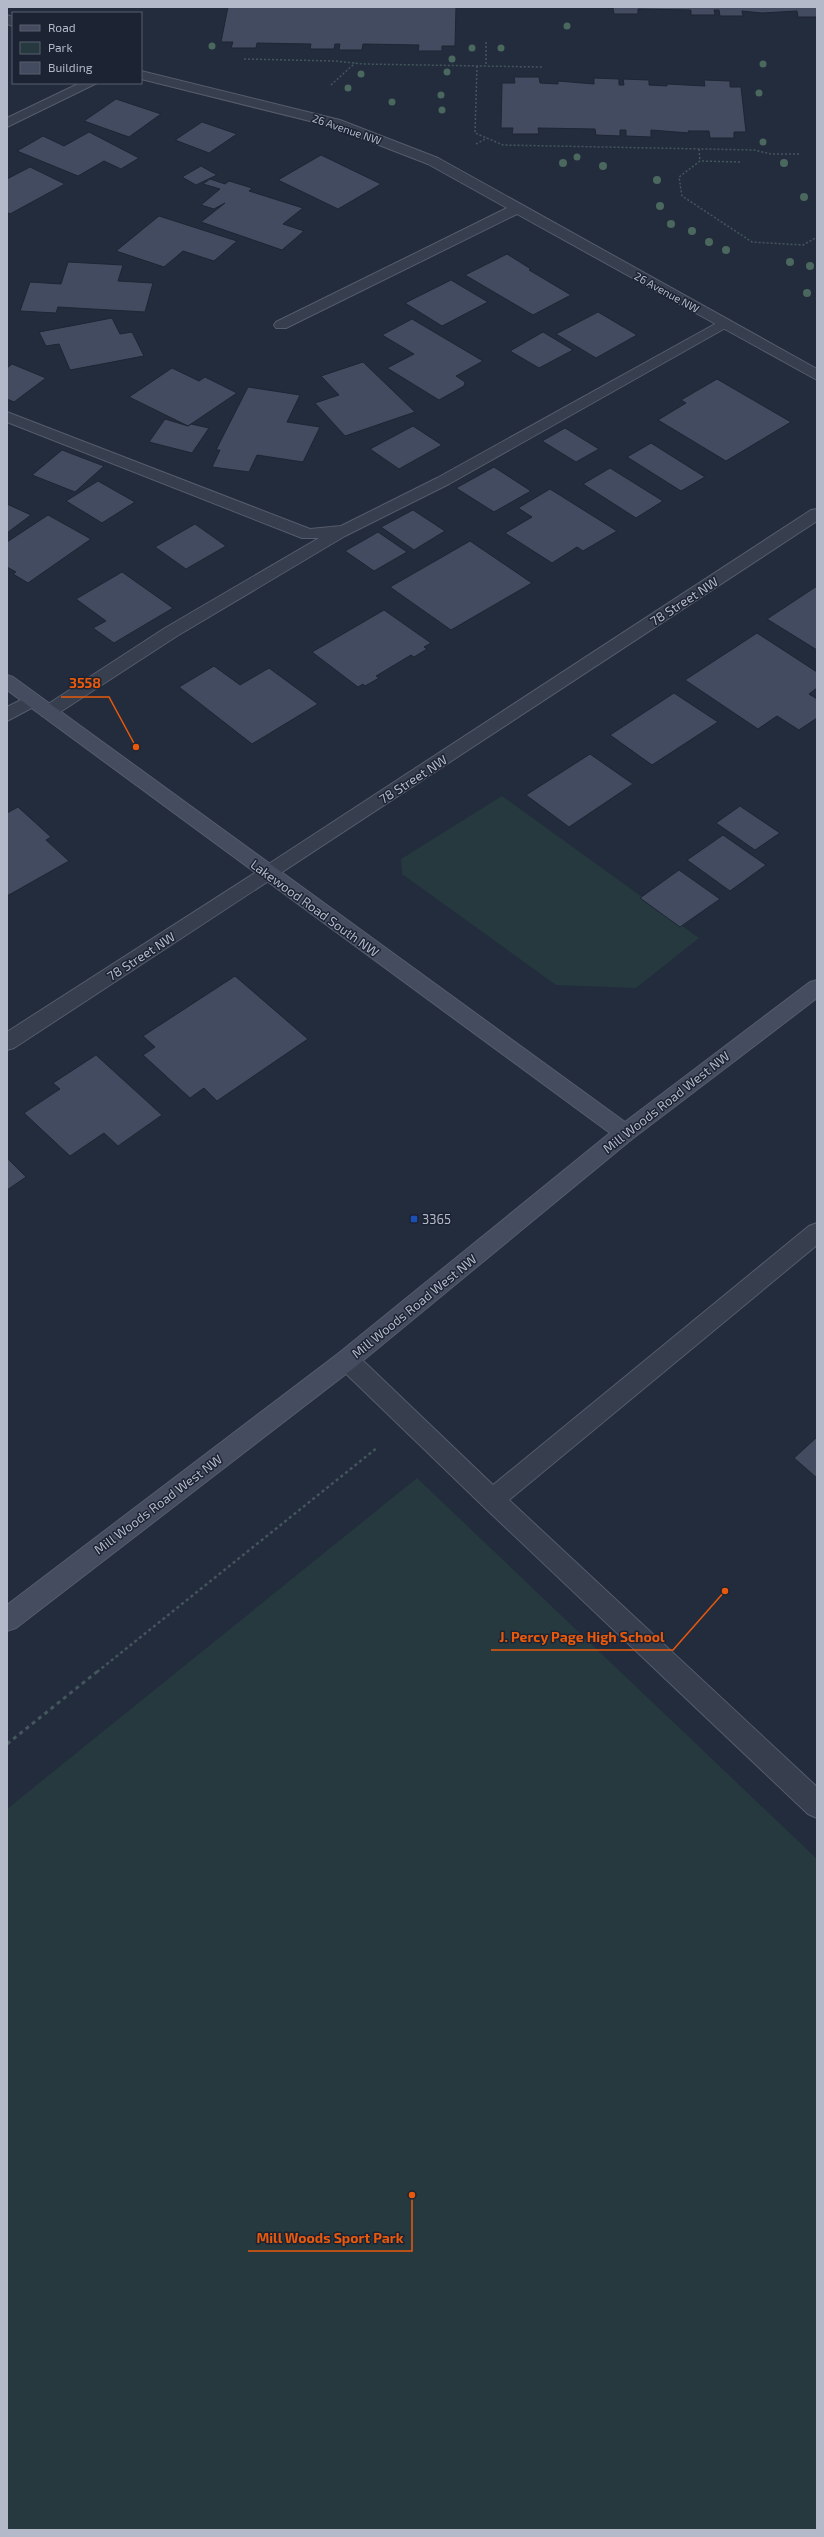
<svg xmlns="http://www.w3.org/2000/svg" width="824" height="2537" font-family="'Exo 2',sans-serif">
<rect width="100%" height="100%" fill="#232c3d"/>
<g fill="#25393e">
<polygon points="502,796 699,938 636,988 556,985 402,874 401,859"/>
<polygon points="417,1478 817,1859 817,2530 7,2530 7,1809"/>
</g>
<g fill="#424b5f" stroke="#1e2534">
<polygon points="228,7 456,7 455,46 442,46 442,51 418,51 419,45 363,44 362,50 339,50 340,44 335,44 334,49 310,49 311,44 257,43 256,48 231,48 233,42 221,42"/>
<polygon points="603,7 817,7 817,17 798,17 797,11 762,13 742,11 743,16 720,16 719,10 714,10 715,15 691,15 691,10 638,9 638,14 614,14 613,8"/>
<polygon points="514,77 539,77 540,83 558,84 558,81 594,84 594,78 619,79 619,85 624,85 623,79 649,80 649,85 667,86 667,84 705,86 704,80 730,81 730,87 741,87 746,132 734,132 734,138 710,138 709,131 688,131 689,133 651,130 651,137 626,136 626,130 620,130 620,136 596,135 595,129 538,128 539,134 512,134 513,128 501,128 502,83 515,83"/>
<polygon points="116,99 161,114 129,137 84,121"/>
<polygon points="202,122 237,134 209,153 175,140"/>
<polygon points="89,132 139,158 121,169 104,161 78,176 17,151 43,136 64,146"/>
<polygon points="321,155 381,184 338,209 278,180"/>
<polygon points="201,166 217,175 196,185 182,177"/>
<polygon points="30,167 65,184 10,214 7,212 7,179"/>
<polygon points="210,179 225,184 229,181 252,188 249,191 303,208 283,224 304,231 282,250 201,222 225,203 214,209 201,205 220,189 203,184"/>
<polygon points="159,216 237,241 214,261 183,251 164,267 116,251"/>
<polygon points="507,254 531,269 529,270 571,295 533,315 465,275"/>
<polygon points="68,262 123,265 118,281 153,283 145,312 58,307 56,313 20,311 30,282 61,284"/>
<polygon points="451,280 488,302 442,326 405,303"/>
<polygon points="598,312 637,335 596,358 556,334"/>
<polygon points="112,318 120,334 132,332 144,356 70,370 59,344 46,346 39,332"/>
<polygon points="412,319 483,361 456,376 465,382 464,386 439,400 387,368 414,354 382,335"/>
<polygon points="543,332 573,350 539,368 510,351"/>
<polygon points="363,362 415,412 345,436 315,403 339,395 321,376"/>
<polygon points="12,364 46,378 14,402 7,399 7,368"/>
<polygon points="172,368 199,381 205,377 237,393 188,426 129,397"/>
<polygon points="717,379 791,422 726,461 658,420 686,403 681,400"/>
<polygon points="248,387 300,395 287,422 320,427 303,462 257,455 249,472 212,467 220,450 216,450"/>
<polygon points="165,419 188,426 191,424 209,428 192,453 149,442"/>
<polygon points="413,426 442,445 399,469 370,449"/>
<polygon points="565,428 599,449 576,462 542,441"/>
<polygon points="651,443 705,477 681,491 627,457"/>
<polygon points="62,450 104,466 75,492 32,475"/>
<polygon points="494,467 531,491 494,512 456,488"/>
<polygon points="610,468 663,501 636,518 583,484"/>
<polygon points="98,481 135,502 102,523 66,501"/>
<polygon points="550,489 617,531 583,551 577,547 552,563 505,533 532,517 518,508"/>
<polygon points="7,504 31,515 7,533"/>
<polygon points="413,510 445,531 414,550 381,527"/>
<polygon points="48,515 91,539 28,583 13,574 16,572 7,567 7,542"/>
<polygon points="195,524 226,546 186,569 155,547"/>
<polygon points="378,532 407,552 374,571 345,551"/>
<polygon points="470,541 532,583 451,630 390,587"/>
<polygon points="122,572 173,608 114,643 93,628 106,621 76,599"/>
<polygon points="817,586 817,650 767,619"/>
<polygon points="384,610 431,643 424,647 427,649 414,657 411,655 376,676 379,678 365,686 363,684 358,687 312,652"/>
<polygon points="757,633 817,672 817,688 809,694 817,699 817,718 799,730 777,716 758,729 685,680"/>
<polygon points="214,666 240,685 269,668 318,704 252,744 179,687"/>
<polygon points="674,693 718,722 652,765 610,735"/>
<polygon points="590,754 633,784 569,827 526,795"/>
<polygon points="740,806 780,833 755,850 716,823"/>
<polygon points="18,807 51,837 46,840 69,861 7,896 7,813"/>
<polygon points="723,835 766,865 730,891 687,860"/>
<polygon points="679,870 720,899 680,927 640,898"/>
<polygon points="235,976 308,1039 217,1101 204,1088 190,1098 143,1055 155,1047 143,1036"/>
<polygon points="96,1055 162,1115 118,1146 104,1133 70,1156 24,1113 60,1089 53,1083"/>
<polygon points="7,1158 26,1177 7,1190"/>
<polygon points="817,1437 817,1478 794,1458"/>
</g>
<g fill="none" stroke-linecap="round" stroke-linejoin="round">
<g stroke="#555c6b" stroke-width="2">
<g id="lane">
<polygon points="724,319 729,320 731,323 729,326 449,484 345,536 177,636 54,716 42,716 39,712 42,708 165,628 319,538 302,538 7,422 7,412 310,529 341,526 437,478"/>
<polygon points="33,694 39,696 42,700 39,704 7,721 7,707"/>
<polygon points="817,1223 817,1245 509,1500 817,1787 817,1818 808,1814 484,1507 339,1367 336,1360 339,1353 347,1350 355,1353 493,1485 809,1226"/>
</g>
</g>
<g stroke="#555c6b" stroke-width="2">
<g id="street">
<polygon points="7,15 13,17 13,26 7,24"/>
<polygon points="141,71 340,120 438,158 817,369 817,380 517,214 286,328 276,328 274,325 276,322 507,208 428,164 330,126 141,79"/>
<polygon points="80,83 97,83 7,127 7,118"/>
<polygon points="817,509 817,521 14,1048 7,1050 7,1032 261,869 811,510"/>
</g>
</g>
<g stroke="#555c6b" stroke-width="2">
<polygon id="secondary" points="7,675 13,677 625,1122 810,982 817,980 817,998 632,1139 355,1367 16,1628 7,1631 7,1605 339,1353 610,1133 7,690"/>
</g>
<g stroke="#43565b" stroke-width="1.5" stroke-dasharray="2 2" stroke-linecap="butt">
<polyline points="486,42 486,66"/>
<polyline points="244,59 335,61 363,64 542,67"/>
<polyline points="477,66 475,133 503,145 754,150 771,154 799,154"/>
<polyline points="331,85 355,63"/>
<polyline points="476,144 487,138"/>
<polyline points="699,149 700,161"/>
<polyline points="740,162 700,161 679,177 682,196 752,242 803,245 817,237"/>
</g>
<polyline stroke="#43565b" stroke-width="2.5" stroke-dasharray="3 3" stroke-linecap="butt" points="97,1672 378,1447"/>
<polyline stroke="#43565b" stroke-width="3" stroke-dasharray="4 4" stroke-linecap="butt" points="7,1744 98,1671"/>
<use href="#lane" fill="#373e4d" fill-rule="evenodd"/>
<use href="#street" fill="#373e4d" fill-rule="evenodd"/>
<use href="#secondary" fill="#454c60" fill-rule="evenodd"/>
</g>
<g fill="#4a685e">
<circle cx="567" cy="26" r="3.5"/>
<circle cx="212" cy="46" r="3.5"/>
<circle cx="472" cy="48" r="3.5"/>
<circle cx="501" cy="48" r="3.5"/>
<circle cx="452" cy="59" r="3.5"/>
<circle cx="763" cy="64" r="3.5"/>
<circle cx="447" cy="72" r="3.5"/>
<circle cx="361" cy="74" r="3.5"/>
<circle cx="348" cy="88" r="3.5"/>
<circle cx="759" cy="93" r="3.5"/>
<circle cx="441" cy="95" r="3.5"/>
<circle cx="392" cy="102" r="3.5"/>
<circle cx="442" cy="110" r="3.5"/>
<circle cx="763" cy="142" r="3.5"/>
<circle cx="577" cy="157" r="3.5"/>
<circle cx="563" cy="163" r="4"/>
<circle cx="784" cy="163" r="4"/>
<circle cx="603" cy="166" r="4"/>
<circle cx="657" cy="180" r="4"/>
<circle cx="804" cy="197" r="4"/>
<circle cx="660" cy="206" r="4"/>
<circle cx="671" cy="224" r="4"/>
<circle cx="692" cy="231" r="4"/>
<circle cx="709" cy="242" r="4"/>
<circle cx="726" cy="250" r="4"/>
<circle cx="790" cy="262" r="4"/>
<circle cx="810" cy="266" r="4"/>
<circle cx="807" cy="293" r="4"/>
</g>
<rect fill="#1a4fb4" stroke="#1c2332" stroke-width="1.5" x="410" y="1215" width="8" height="8" rx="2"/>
<g text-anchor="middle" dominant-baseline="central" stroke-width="3" stroke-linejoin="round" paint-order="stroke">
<g font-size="11" fill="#b3b9c9" stroke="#1c2332">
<text transform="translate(347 129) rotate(19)">26 Avenue NW</text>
<text transform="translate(667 292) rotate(29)">26 Avenue NW</text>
</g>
<g font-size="13" fill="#b3b9c9" stroke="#1c2332">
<text transform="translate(684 601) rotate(-33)">78 Street NW</text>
<text transform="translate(413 779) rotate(-33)">78 Street NW</text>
<text transform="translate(315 908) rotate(36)">Lakewood Road South NW</text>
<text transform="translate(141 956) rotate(-33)">78 Street NW</text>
<text transform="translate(666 1102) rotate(-38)">Mill Woods Road West NW</text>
<text transform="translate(414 1306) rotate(-39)">Mill Woods Road West NW</text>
<text transform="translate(158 1504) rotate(-37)">Mill Woods Road West NW</text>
</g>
<g font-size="13" fill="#b3b9c9" stroke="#1c2332" text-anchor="start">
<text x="422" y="1219">3365</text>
</g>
</g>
<path fill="none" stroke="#e8590c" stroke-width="1.5" d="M136 747L109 697H61M725 1591L673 1650H491M412 2195L412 2251H248"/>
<g fill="#e8590c" stroke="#1c2332" stroke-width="1.5">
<circle cx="136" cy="747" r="4"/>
<circle cx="725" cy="1591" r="4"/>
<circle cx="412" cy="2195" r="4"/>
</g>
<g font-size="14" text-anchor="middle" font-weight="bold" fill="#e8590c" stroke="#1c2332" stroke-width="3" stroke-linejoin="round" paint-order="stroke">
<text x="85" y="688">3558</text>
<text x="582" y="1642">J. Percy Page High School</text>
<text x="330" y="2243">Mill Woods Sport Park</text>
</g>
<rect width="824" height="2537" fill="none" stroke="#b3b9c9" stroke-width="16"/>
<rect x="12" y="12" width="130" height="72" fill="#1c2332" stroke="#585f6e"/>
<rect x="20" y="25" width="20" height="6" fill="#454c60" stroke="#585f6e"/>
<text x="48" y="32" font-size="12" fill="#b3b9c9">Road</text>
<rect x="20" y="42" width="20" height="12" fill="#25393e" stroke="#585f6e"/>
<text x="48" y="52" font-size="12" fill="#b3b9c9">Park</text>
<rect x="20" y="62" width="20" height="12" fill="#424b5f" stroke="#585f6e"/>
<text x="48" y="72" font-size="12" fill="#b3b9c9">Building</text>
</svg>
